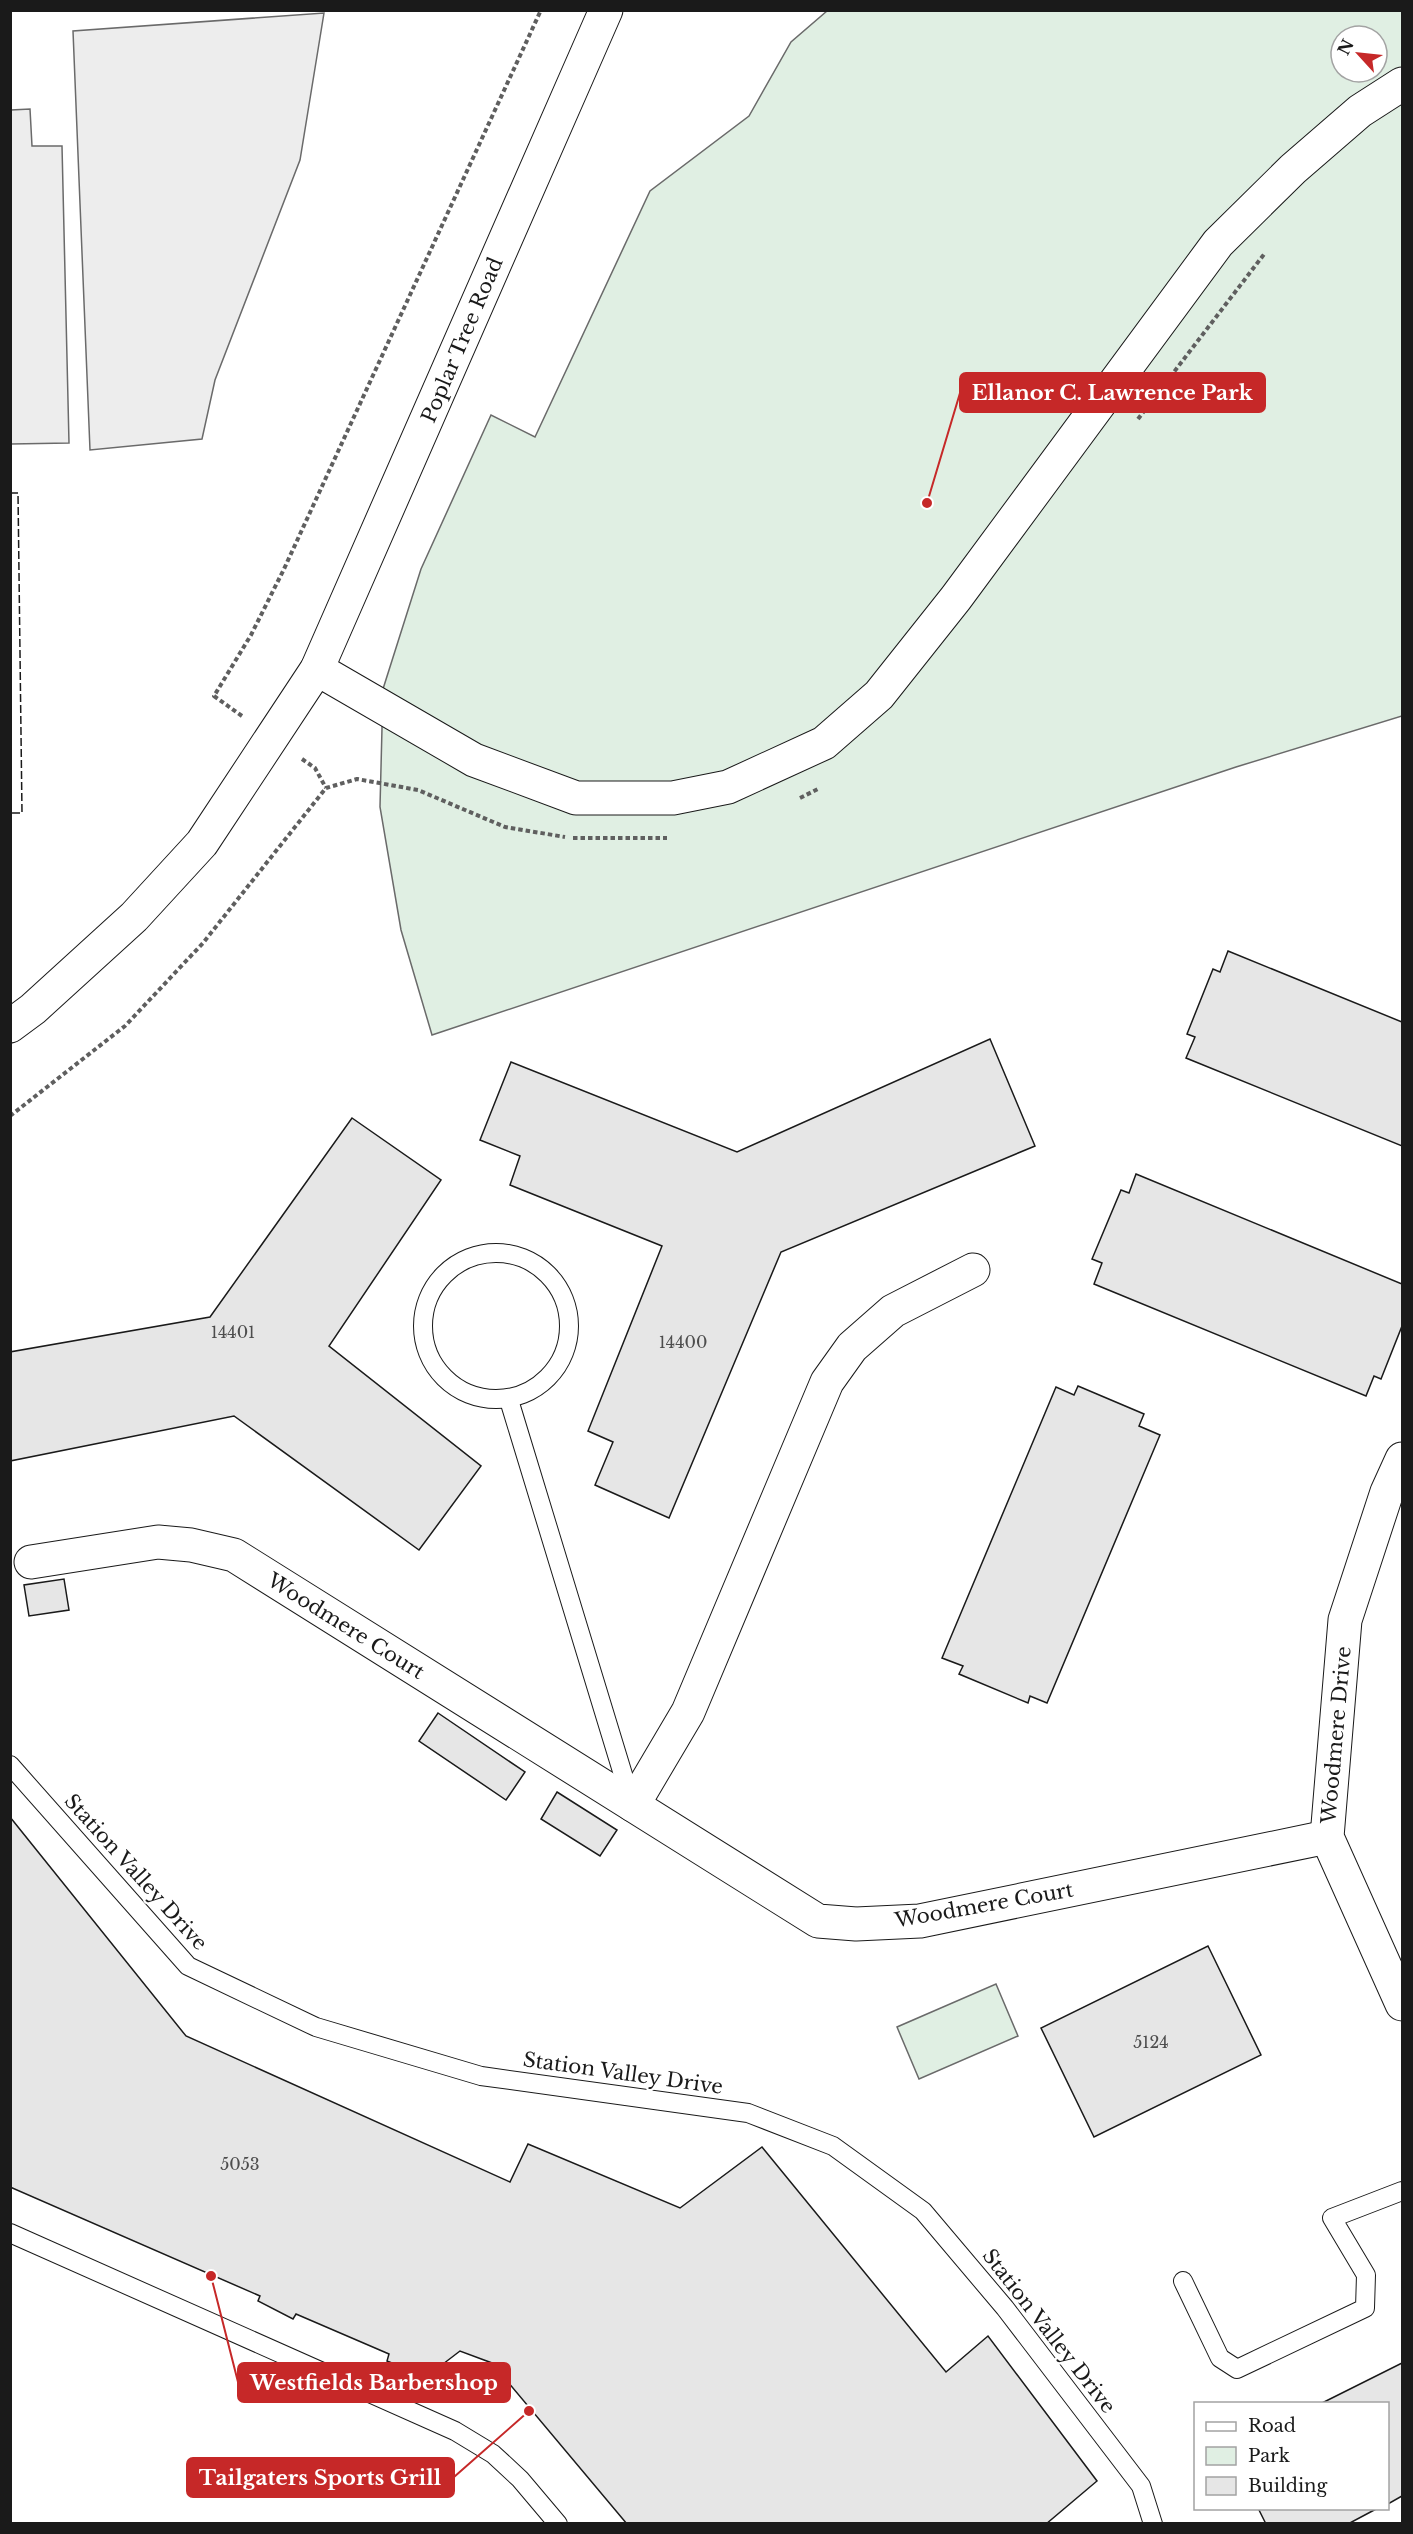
<svg xmlns="http://www.w3.org/2000/svg" width="1413" height="2534" font-family="'Libre Baskerville',serif">
<rect width="100%" height="100%" fill="#fff"/>
<g fill="#e0efe3" stroke="#6a6a6a" stroke-width="1.5" fill-rule="evenodd">
<path d="M827,11H1402V716L1236,767L432,1035L401,930L380,807L383,689L421,569L491,415L535,437L650,191L749,116L791,42ZM1341,36H1377V72H1341Z"/>
<polygon points="996,1984 1018,2036 919,2079 897,2027"/>
</g>
<g fill="#ededed" stroke="#6a6a6a" stroke-width="1.5">
<polygon points="324,13 300,160 215,380 202,439 90,450 73,31"/>
<polygon points="30,109 32,146 62,146 69,443 11,444 11,110"/>
</g>
<g fill="#e6e6e6" stroke="#1a1a1a" stroke-width="1.5">
<polygon points="1228,951 1402,1022 1402,1146 1186,1058 1195,1037 1187,1034 1213,969 1220,972"/>
<polygon points="990,1039 1035,1146 781,1252 669,1518 595,1485 613,1442 588,1431 662,1246 510,1185 520,1156 480,1140 511,1062 737,1152"/>
<polygon points="352,1118 441,1180 329,1346 481,1466 419,1550 234,1416 10,1461 10,1352 210,1317"/>
<polygon points="1136,1174 1402,1284 1402,1326 1381,1379 1374,1376 1366,1396 1094,1284 1102,1263 1092,1259 1121,1190 1129,1193"/>
<polygon points="1078,1386 1144,1414 1139,1426 1160,1435 1047,1703 1030,1696 1028,1703 959,1674 963,1666 942,1658 1056,1387 1074,1395"/>
<polygon points="64,1579 69,1610 29,1616 24,1585"/>
<polygon points="438,1713 525,1772 506,1800 419,1741"/>
<polygon points="557,1792 617,1830 600,1856 541,1819"/>
<polygon points="10,1817 186,2036 510,2182 528,2144 680,2208 762,2147 946,2372 988,2336 1097,2481 1046,2524 627,2524 492,2363 460,2351 426,2377 387,2361 389,2354 296,2314 293,2319 258,2301 260,2296 10,2187"/>
<polygon points="1208,1946 1261,2055 1094,2137 1041,2028"/>
<polygon points="1402,2363 1402,2496 1388,2504 1388,2404 1320,2404"/>
<polygon points="1258,2508 1378,2508 1348,2524 1266,2524"/>
</g>
<g fill="none" stroke-linecap="round" stroke-linejoin="round">
<g stroke="#1a1a1a" stroke-width="20">
<g id="service">
<circle cx="496" cy="1326" r="73"/>
<polyline points="509,1400 632,1804"/>
<polyline points="10,1765 188,1966 316,2027 481,2076 748,2113 833,2146 923,2211 1005,2308 1141,2486 1153,2524"/>
<polyline points="10,2233 455,2431 493,2454 520,2479 558,2524"/>
<polyline points="1183,2281 1220,2358 1237,2369 1365,2308 1366,2275 1332,2218 1402,2191"/>
</g>
</g>
<g stroke="#1a1a1a" stroke-width="35">
<g id="minor">
<polyline points="317,669 474,760 576,798 673,798 728,787 824,743 879,695 956,598 1218,243 1293,169 1360,111 1402,84"/>
<polyline points="1402,1459 1387,1492 1345,1620 1327,1837 1402,2004"/>
<polyline points="31,1562 158,1542 191,1545 234,1555 818,1921 856,1924 920,1921 1327,1837"/>
<polyline points="633,1805 688,1712 827,1382 852,1347 893,1311 973,1270"/>
</g>
</g>
<g stroke="#1a1a1a" stroke-width="35">
<polyline id="secondary" points="10,1026 33,1009 134,917 202,843 317,669 606,10"/>
</g>
<g stroke="#5f5f5f" stroke-width="4" stroke-dasharray="4.5 3" stroke-linecap="butt">
<polyline points="1138,419 1265,253"/>
<polyline points="242,716 214,696 251,635 284,569 541,10"/>
<polyline points="302,759 315,768 326,788"/>
<polyline points="800,798 820,788"/>
<polyline points="573,838 667,838"/>
<polyline points="10,1116 125,1026 203,943 326,788 357,779 418,790 505,827 565,837"/>
</g>
<use href="#service" stroke="#fff" stroke-width="18"/>
<use href="#minor" stroke="#fff" stroke-width="33"/>
<use href="#secondary" stroke="#fff" stroke-width="33"/>
<polyline stroke="#1a1a1a" stroke-width="1.5" stroke-dasharray="8 3" stroke-linecap="butt" points="10,493 18,493 22,813 10,813"/>
</g>
<g text-anchor="middle" dominant-baseline="central" stroke-width="4.5" stroke-linejoin="round" paint-order="stroke">
<g font-size="16" fill="#4d4d4d">
<text x="233" y="1332">14401</text>
<text x="683" y="1342">14400</text>
<text x="1151" y="2042">5124</text>
<text x="240" y="2164">5053</text>
</g>
<g font-size="20" fill="#1a1a1a" stroke="#fff">
<text transform="translate(462 340) rotate(-67)">Poplar Tree Road</text>
<text transform="translate(346 1626) rotate(32)">Woodmere Court</text>
<text transform="translate(1336 1735) rotate(-85)">Woodmere Drive</text>
<text transform="translate(136 1872) rotate(48)">Station Valley Drive</text>
<text transform="translate(984 1905) rotate(-10)">Woodmere Court</text>
<text transform="translate(623 2073) rotate(8)">Station Valley Drive</text>
<text transform="translate(1049 2331) rotate(52)">Station Valley Drive</text>
</g>
</g>
<path fill="none" stroke="#c62828" stroke-width="2" d="M927 503L960 393M211 2276L238 2382M529 2411L454 2477"/>
<g fill="#c62828" stroke="#fff" stroke-width="2">
<circle cx="927" cy="503" r="6"/>
<circle cx="211" cy="2276" r="6"/>
<circle cx="529" cy="2411" r="6"/>
</g>
<g fill="#c62828" stroke="#c62828" stroke-width="2">
<rect x="960" y="373" width="305" height="39" rx="6"/>
<rect x="238" y="2363" width="272" height="39" rx="6"/>
<rect x="187" y="2458" width="267" height="39" rx="6"/>
</g>
<g font-size="21" text-anchor="middle" font-weight="bold" fill="#fff">
<text x="1112" y="400">Ellanor C. Lawrence Park</text>
<text x="374" y="2390">Westfields Barbershop</text>
<text x="320" y="2485">Tailgaters Sports Grill</text>
</g>
<rect width="1413" height="2534" fill="none" stroke="#1a1a1a" stroke-width="24"/>
<rect x="1194" y="2402" width="195" height="108" fill="#ffffff" stroke="#a3a3a3" stroke-width="1.5"/>
<rect x="1206" y="2422" width="30" height="9" fill="#ffffff" stroke="#a3a3a3" stroke-width="1.5"/>
<text x="1248" y="2432" font-size="18" fill="#1a1a1a">Road</text>
<rect x="1206" y="2447" width="30" height="18" fill="#e0efe3" stroke="#a3a3a3" stroke-width="1.5"/>
<text x="1248" y="2462" font-size="18" fill="#1a1a1a">Park</text>
<rect x="1206" y="2477" width="30" height="18" fill="#e6e6e6" stroke="#a3a3a3" stroke-width="1.5"/>
<text x="1248" y="2492" font-size="18" fill="#1a1a1a">Building</text>
<g transform="translate(1359 54) rotate(297)"><circle r="28" fill="#ffffff" stroke="#a3a3a3" stroke-width="1.5"/>
<path d="M0-4.5L10 22L0 15L-10 22Z" fill="#c62828"/>
<text y="-9" font-size="16" font-weight="bold" text-anchor="middle" fill="#1a1a1a">N</text>
</g>
</svg>
